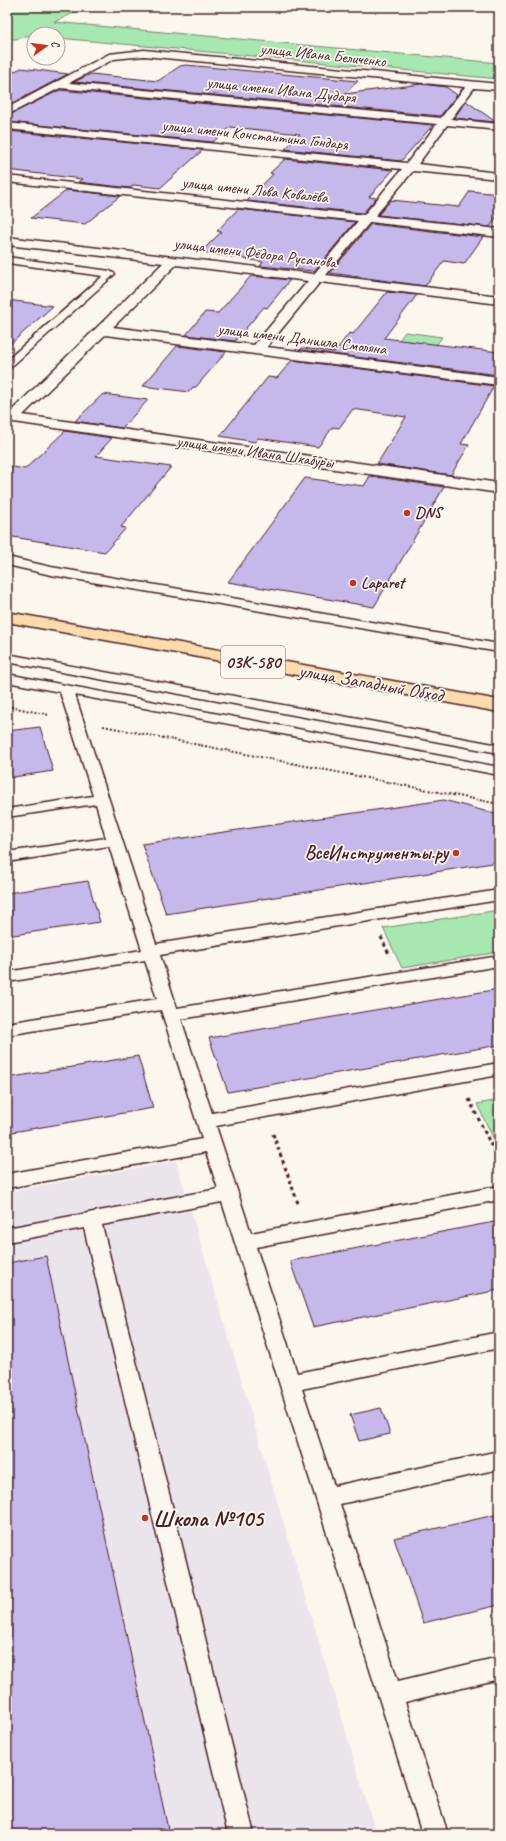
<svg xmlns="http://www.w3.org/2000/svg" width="506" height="1841" font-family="Caveat,sans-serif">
<rect width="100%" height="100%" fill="#fbf7ec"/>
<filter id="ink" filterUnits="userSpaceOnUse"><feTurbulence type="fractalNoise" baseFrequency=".025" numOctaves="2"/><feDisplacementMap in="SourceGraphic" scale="8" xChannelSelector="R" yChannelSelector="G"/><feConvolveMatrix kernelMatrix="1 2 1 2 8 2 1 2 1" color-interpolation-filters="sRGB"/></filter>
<g filter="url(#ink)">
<polygon fill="#eae4eb" points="176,1161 376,1834 7,1834 7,1192"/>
<g fill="#a7e8b1" stroke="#78846e">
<polygon points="7,7 87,7 54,22 499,63 499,79 58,38 58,34 34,34 16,39 7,39"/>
<polygon points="405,332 442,337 432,351 395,346"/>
<polygon points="499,910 499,952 402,968 383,928"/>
<polygon points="499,1100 499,1150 477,1104"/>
</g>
<g fill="#c4b9ea" stroke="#4a1f2b">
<polygon points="186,65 358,81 344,94 421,84 446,87 457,95 440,116 74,82 91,74 158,81 180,66"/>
<polygon points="21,68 68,74 7,106 7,75"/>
<polygon points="60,90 433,125 401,161 285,149 300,134 230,127 213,142 7,122 7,116"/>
<polygon points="466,101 496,122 454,118"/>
<polygon points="7,131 203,150 160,188 134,185 130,188 78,182 82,179 7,170"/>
<polygon points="285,159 393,170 369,197 376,198 363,213 247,201 273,174 270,173"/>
<polygon points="67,190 120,196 85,224 31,218"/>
<polygon points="470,191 499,194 499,213 490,227 378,215 391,200 459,207"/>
<polygon points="238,209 355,222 314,271 260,266 263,262 201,252 221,232 217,231"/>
<polygon points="371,224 483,237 464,264 444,261 425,286 330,273"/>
<polygon points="251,276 290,280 267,308 264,307 235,341 186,335 205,312 218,313"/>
<polygon points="387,292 417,295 384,338 499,352 499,375 300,350 302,348 335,352 349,333 353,334"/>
<polygon points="7,300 53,306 7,347"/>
<polygon points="177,346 226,352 196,387 193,387 189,392 143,386"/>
<polygon points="292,360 494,386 461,444 469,445 451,475 377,464 406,417 353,409 339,428 333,427 318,447 258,438 255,442 220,436 268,377 277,378"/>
<polygon points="103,394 148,400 122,428 75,421"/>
<polygon points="65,431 112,438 96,456 171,467 121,527 126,528 105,552 7,536 7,466 25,469"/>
<polygon points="370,476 444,487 374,607 228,582 305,478 364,486"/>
<polygon points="40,727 53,771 7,778 7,731"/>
<polygon points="444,800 499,815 499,862 166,914 142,844"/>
<polygon points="88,881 100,922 7,936 7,893"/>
<polygon points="499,989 499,1045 228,1092 209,1038"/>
<polygon points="138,1056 153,1108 7,1133 7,1078"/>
<polygon points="499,1221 499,1290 313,1327 290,1261"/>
<polygon points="46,1256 95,1488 169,1834 7,1834 7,1263"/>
<polygon points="381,1408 390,1434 359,1441 350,1415"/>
<polygon points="499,1514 499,1605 423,1623 394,1538"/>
</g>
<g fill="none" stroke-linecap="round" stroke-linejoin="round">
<g stroke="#4a1f2b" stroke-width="3">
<g id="lane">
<polygon points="7,257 110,271 115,274 11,367 7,368 7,360 103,276 7,263"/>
<polygon points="7,557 51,567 499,644 499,652 51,575 7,565"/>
<polygon points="7,654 499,745 499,753 7,662"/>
<polygon points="7,674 499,767 499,775 75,695 156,944 499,890 499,900 160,955 177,1008 499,956 499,966 181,1019 212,1113 499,1063 499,1075 216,1126 251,1233 499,1186 499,1200 256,1247 297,1373 499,1332 499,1348 302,1389 334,1486 499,1451 499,1469 340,1504 398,1681 499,1657 499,1679 405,1702 448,1834 422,1834 222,1202 102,1225 254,1834 228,1834 84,1228 7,1242 7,1228 218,1189 206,1152 7,1188 7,1174 202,1139 161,1010 7,1035 7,1023 157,999 145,960 7,982 7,972 142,950 109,846 7,862 7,852 106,838 96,804 7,817 7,809 93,796 60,692 7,682"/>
</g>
</g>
<g stroke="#4a1f2b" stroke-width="3">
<path id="street" d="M144,50L499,84V90L474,88L451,119L499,124V130L447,125L418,164L499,173V179L413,171L375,216L499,229V237L370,222L326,275L499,296V304L320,282L267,347L499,377V385L105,335L23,415L499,483V493L7,421V415L163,263L7,245V237L314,274L358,221L7,182V176L364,215L402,169L7,129V123L407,163L437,124L60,88L7,115V108L109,54ZM144,56L465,87L441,118L69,83L114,59ZM176,265L308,281L254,345L113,327Z"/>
</g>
<g stroke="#4a1f2b" stroke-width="3">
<polygon id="highway" points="7,612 499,700 499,712 7,622"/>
</g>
<g stroke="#4a1f2b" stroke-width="2" stroke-dasharray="2 2" stroke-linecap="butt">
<polyline points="7,706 49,715"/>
<polyline points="103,726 499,804"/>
</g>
<g stroke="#4a1f2b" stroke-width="3" stroke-dasharray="3.5 3.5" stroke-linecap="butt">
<polyline points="381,937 390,956"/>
<polyline points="469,1099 499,1162"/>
<polyline points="273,1134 299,1206"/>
</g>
<use href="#lane" fill="#fbf7ec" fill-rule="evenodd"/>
<use href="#street" fill="#fbf7ec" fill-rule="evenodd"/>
<use href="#highway" fill="#fddcac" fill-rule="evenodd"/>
</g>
</g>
<g fill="#c8321e" stroke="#fbf7ec" stroke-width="1.5">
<circle cx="407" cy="513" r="4"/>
<circle cx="353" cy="583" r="4"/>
<circle cx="456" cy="853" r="4"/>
<circle cx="145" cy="1518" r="4"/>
</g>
<g text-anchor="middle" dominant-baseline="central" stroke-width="3.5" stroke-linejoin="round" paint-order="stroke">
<g font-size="16" fill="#4a1f2b" stroke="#fbf7ec">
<text transform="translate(323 55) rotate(6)">улица Ивана Беличенко</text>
<text transform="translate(281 90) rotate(6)">улица имени Ивана Дударя</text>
<text transform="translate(255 135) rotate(6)">улица имени Константина Гондаря</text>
<text transform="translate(255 190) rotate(6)">улица имени Льва Ковалёва</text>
<text transform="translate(255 253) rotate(7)">улица имени Фёдора Русанова</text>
<text transform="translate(302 339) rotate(7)">улица имени Даниила Смоляна</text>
<text transform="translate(255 452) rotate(8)">улица имени Ивана Шкабуры</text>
</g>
<g font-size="16" font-weight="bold" fill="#4a1f2b" stroke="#fbf7ec" text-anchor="start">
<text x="415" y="513">DNS</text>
<text x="361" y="583">Laparet</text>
</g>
<rect fill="#fbf7ec" stroke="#7f6065" stroke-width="1" x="221" y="646" width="64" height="32" rx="3"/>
<g font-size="18" font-weight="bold" fill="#4a1f2b">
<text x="253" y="662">03К-580</text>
</g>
<g font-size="19" fill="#4a1f2b" stroke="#fbf7ec">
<text transform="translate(371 683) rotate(10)">улица Западный Обход</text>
</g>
<g font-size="19" font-weight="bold" fill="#4a1f2b" stroke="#fbf7ec" text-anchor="end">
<text x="448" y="853">ВсеИнструменты.ру</text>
</g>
<g font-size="23" font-weight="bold" fill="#4a1f2b" stroke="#fbf7ec" text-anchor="start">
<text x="153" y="1518">Школа №105</text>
</g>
</g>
<rect width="506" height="1841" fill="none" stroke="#fbf7ec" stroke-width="24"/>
<rect x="12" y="12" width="482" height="1817" fill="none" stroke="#4a1f2b" stroke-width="1.5" filter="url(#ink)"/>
<g transform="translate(46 46) rotate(76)"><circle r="19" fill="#fbf7ec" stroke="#b4a19f"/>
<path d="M0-3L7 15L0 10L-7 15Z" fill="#c8321e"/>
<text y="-6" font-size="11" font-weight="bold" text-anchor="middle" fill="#4a1f2b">С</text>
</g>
</svg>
